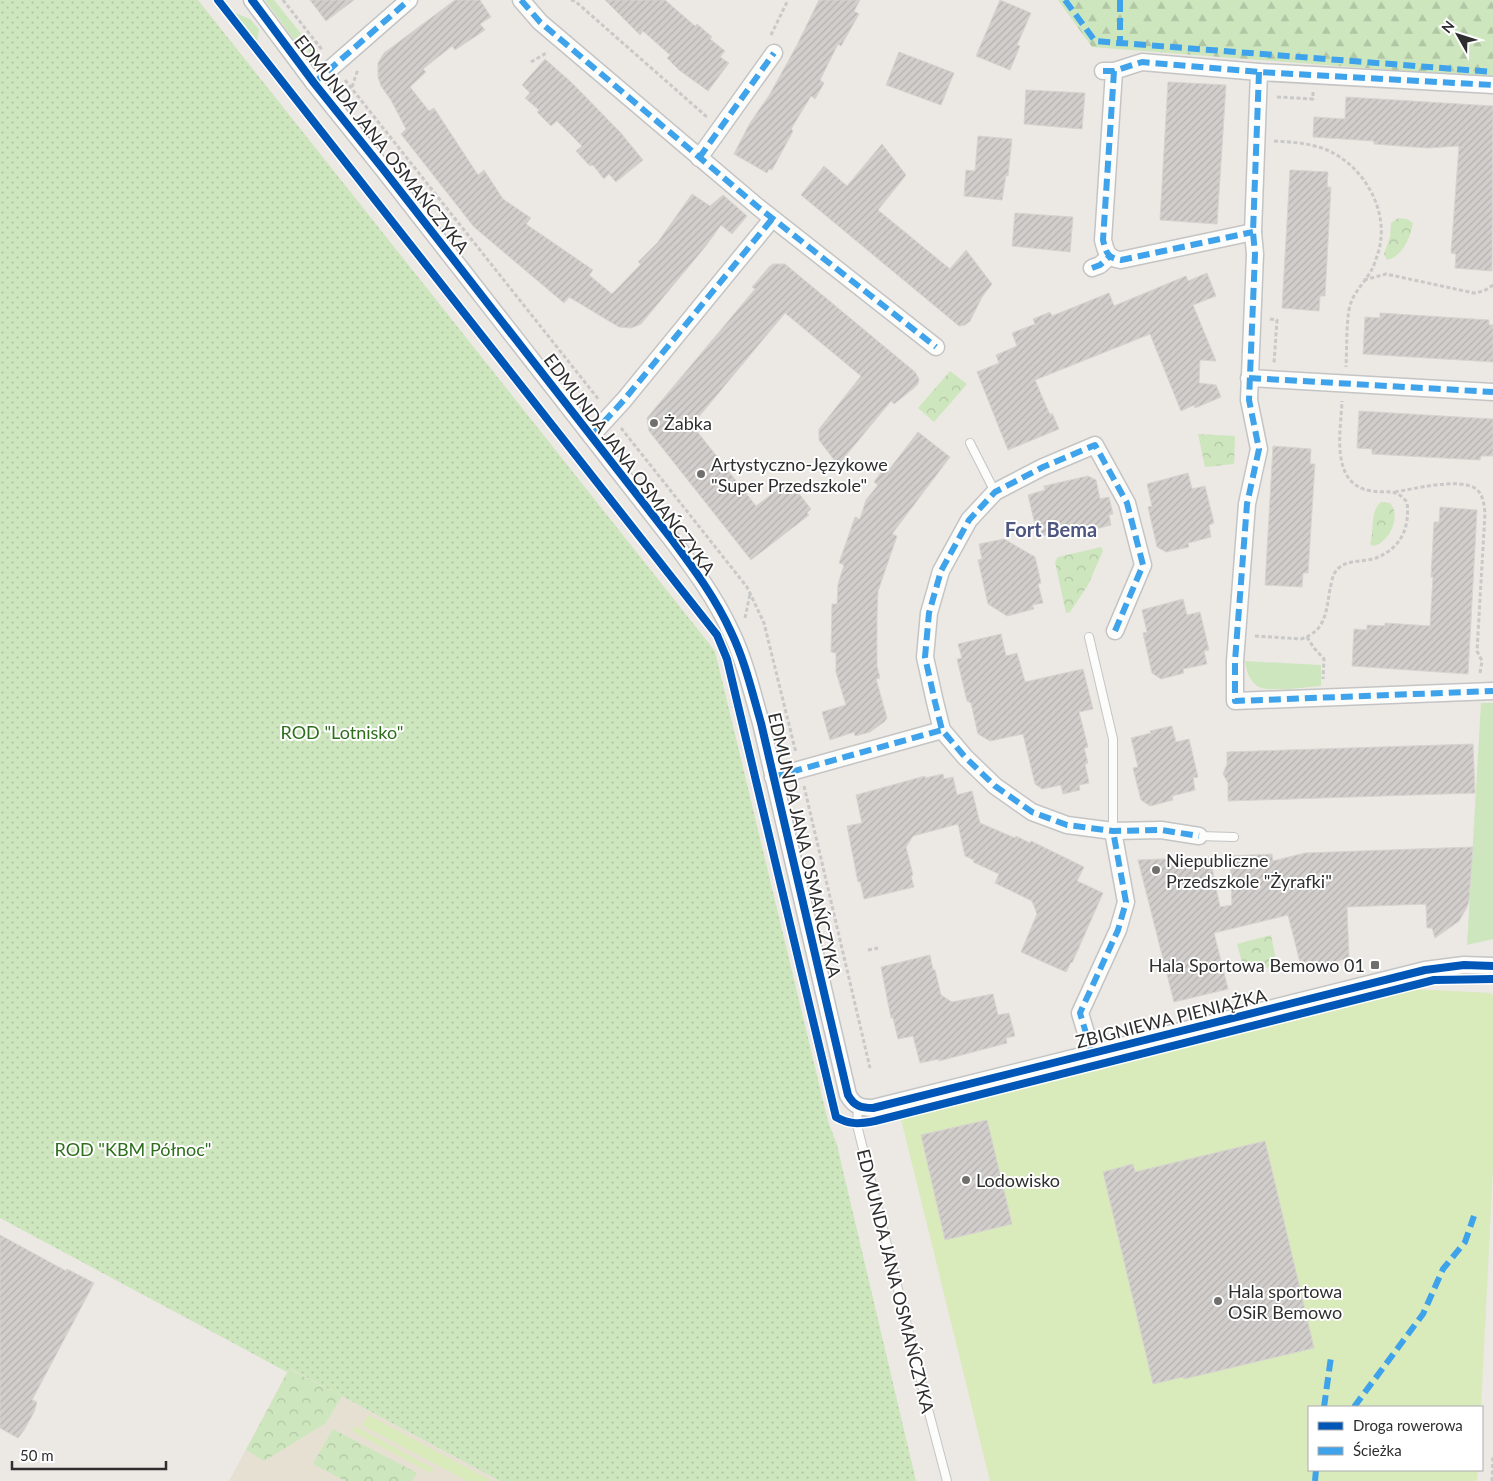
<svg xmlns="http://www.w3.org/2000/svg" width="1493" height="1481" font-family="Lato,sans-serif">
<defs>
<pattern id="forest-firs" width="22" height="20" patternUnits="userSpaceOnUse" patternTransform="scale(1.25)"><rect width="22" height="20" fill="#cee6be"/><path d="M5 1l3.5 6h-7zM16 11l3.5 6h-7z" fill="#b1c6a4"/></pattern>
<pattern id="park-crowns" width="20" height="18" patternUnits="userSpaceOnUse" patternTransform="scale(1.25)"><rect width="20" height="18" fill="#cee6be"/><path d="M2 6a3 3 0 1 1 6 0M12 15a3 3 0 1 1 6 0" fill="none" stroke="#b1c6a4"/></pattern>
<pattern id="garden-dots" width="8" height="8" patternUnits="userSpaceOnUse" patternTransform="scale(1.25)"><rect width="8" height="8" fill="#cee6be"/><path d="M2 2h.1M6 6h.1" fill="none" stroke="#b1c6a4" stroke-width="1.8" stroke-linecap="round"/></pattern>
<pattern id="building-hatch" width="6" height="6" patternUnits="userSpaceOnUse" patternTransform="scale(1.25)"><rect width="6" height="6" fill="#d1cecb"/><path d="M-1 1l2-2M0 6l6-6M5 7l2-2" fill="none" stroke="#b4b1af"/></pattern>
</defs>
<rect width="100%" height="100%" fill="#ece8e4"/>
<polygon fill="#e6e0d3" points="289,1369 293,1370 500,1481 229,1481"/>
<g fill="#cee6be">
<polygon points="265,0 274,0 319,56 313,55 302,47 300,48"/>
<polygon points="230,11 250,19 259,29 257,43 264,52"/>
<path d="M1245,661L1321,665V686C1307,687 1268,693 1257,686C1249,680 1246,670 1245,661Z"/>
<polygon points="1481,703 1493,703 1493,939 1467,945"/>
</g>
<polygon fill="url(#forest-firs)" points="1058,0 1493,0 1493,78 1092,47"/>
<g fill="url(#park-crowns)">
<path d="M1398,218L1407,219L1413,223C1410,238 1403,256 1387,260L1384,254L1390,237L1391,223Z"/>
<polygon points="950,371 967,384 934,422 918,408"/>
<polygon points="1198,434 1235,436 1234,464 1205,467"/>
<path d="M1381,502L1390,503C1402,516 1389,543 1373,546L1370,544C1375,531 1369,512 1381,502Z"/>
<polygon points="1101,547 1103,551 1088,585 1070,612 1066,613 1055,562 1058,557"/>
<polygon points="1271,935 1277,965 1245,973 1237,944"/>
<polygon points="289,1369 342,1396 326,1423 264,1461 246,1450"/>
<polygon points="333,1429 417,1473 412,1481 345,1481 313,1464"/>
</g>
<polygon fill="url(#garden-dots)" points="0,0 198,0 715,651 828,1121 837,1145 916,1481 500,1481 293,1370 289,1369 287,1372 0,1218"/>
<g fill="#d9eabb">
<polygon points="1413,989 1491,993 1493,996 1493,1168 1481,1407 1309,1407 1309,1470 1478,1470 1477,1481 990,1481 901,1119"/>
<polygon points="368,1415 492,1481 467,1481 362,1425"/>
<polygon points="355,1426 434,1469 431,1473 352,1431"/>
</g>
<g fill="url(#building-hatch)" stroke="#d7d4d0">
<polygon points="310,0 354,0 326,21"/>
<polygon points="455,0 480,0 491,17 480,24 485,30 455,50 452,46 423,69 426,72 410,87 429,111 434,108 478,175 484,170 503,199 531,218 526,224 593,270 589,275 612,294 641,264 638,262 658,242 692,194 710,206 723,195 747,216 732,234 721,225 705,247 641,324 631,328 619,327 569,297 564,303 474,227 401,134 406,129 391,100 381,86 378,77 378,63 384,53"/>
<polygon points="605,0 665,0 695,26 697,24 712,37 710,39 725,51 720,57 729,63 708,91 679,70 667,58 670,55 643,31 640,35"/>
<polygon points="819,0 860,0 854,11 859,14 841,46 838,44 820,80 824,83 815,99 811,96 791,129 793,131 772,170 769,169 767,173 734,154 750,123 770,94 797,45"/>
<polygon points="1000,0 1031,13 1017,45 1020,46 1010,70 976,56"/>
<polygon points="899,52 954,73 941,105 886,85"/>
<polygon points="545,59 572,83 620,132 643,160 616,182 609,174 604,179 593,165 590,166 576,151 582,146 557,121 551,126 537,112 539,110 525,98 530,93 522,85"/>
<polygon points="1168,82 1226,85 1217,224 1160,220"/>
<polygon points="1026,90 1085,93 1082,129 1024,124"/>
<polygon points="1346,97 1493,106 1492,271 1455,268 1456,254 1451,253 1459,146 1427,148 1374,144 1374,141 1313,137 1314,117 1345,119"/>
<polygon points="978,136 1012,139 1008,176 1006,175 1002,200 964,196 966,170 975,171"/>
<polygon points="882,144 906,175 878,210 950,269 966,250 992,284 982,297 970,321 965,325 959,326 801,195 824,166 847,186"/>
<polygon points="1290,170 1328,172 1327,187 1331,187 1325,296 1320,296 1319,311 1282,308"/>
<polygon points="1015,213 1073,217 1070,252 1012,246"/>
<polygon points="773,264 785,264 915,372 919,379 918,384 914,388 894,404 891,401 838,465 819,440 819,429 861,376 785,313 692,425 756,506 789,481 811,509 807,513 809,515 751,560 649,431 647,418 755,289 752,287 769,267"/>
<polygon points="1207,273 1216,296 1193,305 1216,361 1200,360 1199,383 1216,385 1221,397 1195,408 1194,405 1181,411 1150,334 1035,380 1050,415 1052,413 1059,429 1008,450 977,372 999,363 996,355 1017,346 1012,333 1035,324 1033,319 1050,312 1052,316 1109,293 1114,306 1186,276 1188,281"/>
<polygon points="1380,313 1489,320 1489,325 1493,325 1493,362 1363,354 1365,317 1380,318"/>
<polygon points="1359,411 1493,419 1493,456 1481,456 1480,460 1372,454 1372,449 1357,448"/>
<polygon points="918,432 950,457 892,534 897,536 878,591 877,616 877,666 880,678 876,679 887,718 884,722 870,732 855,736 854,732 830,740 822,712 846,705 836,672 836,653 831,652 832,604 837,604 838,584 844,565 839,563 855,517 860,519 866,500 878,485 874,482 884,468 888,471"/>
<polygon points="1273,446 1311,449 1310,464 1315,464 1308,573 1303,573 1302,587 1265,585"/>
<polygon points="1188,473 1192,489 1205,486 1214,523 1209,525 1211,537 1188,543 1189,547 1166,552 1157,547 1148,507 1152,506 1147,484"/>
<polygon points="1088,476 1096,480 1100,499 1109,497 1113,514 1109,515 1111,525 1092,530 1093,532 1067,538 1058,532 1038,537 1028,495 1045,490 1044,486"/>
<polygon points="1440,507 1477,510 1468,674 1352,666 1354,629 1367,630 1367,625 1385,626 1385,623 1430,626 1433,577 1431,577 1434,522 1439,522"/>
<polygon points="1004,539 1035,557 1041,583 1038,584 1043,603 1032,605 1034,609 1007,616 988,604 978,560 982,559 979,544"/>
<polygon points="1183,599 1187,615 1200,612 1209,650 1204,651 1207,664 1183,669 1184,673 1161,679 1152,673 1143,633 1147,632 1142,610"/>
<polygon points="1001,634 1006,656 1017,653 1025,682 1083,669 1093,709 1079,712 1088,747 1084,748 1088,763 1085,764 1089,783 1079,785 1080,790 1063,794 1061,785 1042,789 1035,784 1023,734 990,741 978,734 971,703 967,701 957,659 962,658 958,644"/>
<polygon points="1172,726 1176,742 1189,739 1198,777 1193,778 1195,790 1172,796 1173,800 1150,806 1141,800 1133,768 1138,767 1131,738 1151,733 1150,731"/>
<polygon points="1473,744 1475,793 1228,801 1228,783 1223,774 1227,764 1227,752"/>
<polygon points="943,774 944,779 953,777 957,795 972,791 980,823 1015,838 1016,836 1030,843 1031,841 1084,867 1077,881 1103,893 1072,963 1071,962 1066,972 1021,952 1037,914 1032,901 995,883 999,874 973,862 974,860 965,856 958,824 913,836 906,847 913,875 911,876 914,887 864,899 860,881 858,882 847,826 862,823 856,795 925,776 925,778"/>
<polygon points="1473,847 1469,900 1467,907 1459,921 1435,938 1432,928 1427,928 1426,904 1347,907 1349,958 1302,970 1288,915 1214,933 1228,989 1174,1002 1138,860 1210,857 1220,907 1232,905 1230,856 1272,854 1273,861 1305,853"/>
<polygon points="930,955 933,970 935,970 941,995 952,1002 993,994 998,1015 1009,1013 1015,1036 1006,1038 1007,1043 939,1061 939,1059 920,1063 913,1036 898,1039 893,1018 891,1018 881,967"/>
<polygon points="987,1120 1012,1224 945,1240 921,1135"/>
<polygon points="1265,1141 1314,1348 1184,1379 1183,1377 1153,1384 1103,1172 1133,1164 1135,1172"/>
<polygon points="0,1235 66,1271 67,1269 94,1283 32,1400 37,1402 34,1412 24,1430 18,1438 0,1428"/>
</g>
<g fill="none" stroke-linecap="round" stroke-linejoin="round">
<g stroke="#c5c4c5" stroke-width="10">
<g id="service">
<polyline points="970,443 995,492"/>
<polyline points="1089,637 1113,739 1113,831"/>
<polyline points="1199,836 1234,837"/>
<polyline points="858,1106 857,1125 928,1409 947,1481"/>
</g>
</g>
<g stroke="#c5c4c5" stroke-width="19">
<g id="minor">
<path d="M252,0L314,83L383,169L673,541C694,569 716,599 731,632C745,661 752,692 761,723L848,1095C854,1106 861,1108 873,1108L1425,970L1464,965L1493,966"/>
<polyline points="521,0 540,22 758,207 936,347"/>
<polyline points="1103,71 1114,71 1142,62 1259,72 1493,85"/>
<path d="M1114,71L1103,240C1106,252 1107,258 1121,260L1253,232"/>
<polyline points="1259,72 1253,232 1255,254 1249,400 1259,449 1247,504 1235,661 1235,701 1493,691"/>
<polyline points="314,83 409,0"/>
<polyline points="699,158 774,53"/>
<polyline points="1092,268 1100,265 1110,256"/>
<polyline points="1249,378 1493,392"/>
<polyline points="591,436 624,400 772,219"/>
<polyline points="1115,631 1143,565 1127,503 1095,445 1043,467 995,492 969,520 941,571 929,613 925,657 935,702 942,730 965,757 995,786 1032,812 1067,825 1113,831 1161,830 1199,836"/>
<polyline points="773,777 942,730"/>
<polyline points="1092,1053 1080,1013 1118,930 1126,902 1113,831"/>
</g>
</g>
<g stroke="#c9c9c8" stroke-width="3" stroke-dasharray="4 2.5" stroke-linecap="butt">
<polyline points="283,0 323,51"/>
<polyline points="571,0 575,1 707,117"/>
<polyline points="771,35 788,0"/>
<polyline points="531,62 548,52"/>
<polyline points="345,80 599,400"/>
<polyline points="352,87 358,69"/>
<polyline points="1277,97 1313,99 1313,92"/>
<path d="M1274,141C1292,142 1310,143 1327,150C1364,166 1391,212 1378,253C1376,259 1374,266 1371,271C1363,285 1352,293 1349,310C1346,329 1347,349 1346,367"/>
<polyline points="1364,280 1386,274 1474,293 1484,291 1493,285"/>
<polyline points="1270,319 1277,320 1274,363"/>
<polyline points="621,428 747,587 764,623 796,753"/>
<path d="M1395,492C1413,489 1461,477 1476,489C1483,494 1484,504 1485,513L1477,651L1482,661L1480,673"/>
<polyline points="745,618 750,594"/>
<path d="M1255,636L1301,639C1326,631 1326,612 1330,589C1331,585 1332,578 1334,574C1343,558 1361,563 1376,558C1401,548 1410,528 1407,502C1394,487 1389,494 1372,491C1329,485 1341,431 1342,401"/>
<polyline points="1307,637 1314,648 1324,659 1323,679"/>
<polyline points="804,786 870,1068"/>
<polyline points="868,950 878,948"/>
<polyline points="1492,1481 1493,1457"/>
</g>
<use href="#service" stroke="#fcfcfb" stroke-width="8"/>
<use href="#minor" stroke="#fcfcfb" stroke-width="16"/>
<g stroke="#3ea3eb" stroke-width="6" stroke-dasharray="12 6" stroke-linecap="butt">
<polyline points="521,0 540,22 758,207 936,347"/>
<polyline points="1065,0 1095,41 1493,72"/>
<polyline points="1120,0 1120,43"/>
<polyline points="1103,71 1114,71 1142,62 1259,72 1493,85"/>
<path d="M1114,71L1103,240C1106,252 1107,258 1121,260L1253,232"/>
<polyline points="1259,72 1253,232 1255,254 1249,400 1259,449 1247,504 1235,661 1235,701 1493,691"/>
<polyline points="314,83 409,0"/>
<polyline points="699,158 774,53"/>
<polyline points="1092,268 1100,265 1110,256"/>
<polyline points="1249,378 1493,392"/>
<polyline points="591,436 624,400 772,219"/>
<polyline points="1115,631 1143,565 1127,503 1095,445 1043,467 995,492 969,520 941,571 929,613 925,657 935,702 942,730 965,757 995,786 1032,812 1067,825 1113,831 1161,830 1199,836"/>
<polyline points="773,777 942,730"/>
<polyline points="1092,1053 1080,1013 1118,930 1126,902 1113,831"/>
<polyline points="1324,1407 1331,1357"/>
<polyline points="1354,1407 1423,1314 1443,1269 1465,1242 1474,1216"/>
<polyline points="1315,1481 1316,1470"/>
</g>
<g stroke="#fff" stroke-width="11">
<g id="cycleway">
<path d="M218,0L717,635L727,659L836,1117C850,1125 860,1124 875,1121L1434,980L1493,979"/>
<path d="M252,0L314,83L383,169L673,541C694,569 716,599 731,632C745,661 752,692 761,723L848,1095C854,1106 861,1108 873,1108L1425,970L1464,965L1493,966"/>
</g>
</g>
<use href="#cycleway" stroke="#0057b8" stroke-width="8"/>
</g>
<g fill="#706f6e" stroke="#fff" stroke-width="2">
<circle cx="654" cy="423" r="5"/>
<circle cx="701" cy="474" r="5"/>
<circle cx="1156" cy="870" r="5"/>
<rect x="1370" y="960" width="10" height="10" rx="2.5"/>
<circle cx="966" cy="1180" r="5"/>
<circle cx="1218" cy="1301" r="5"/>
</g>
<g text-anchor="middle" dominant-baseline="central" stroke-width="4" stroke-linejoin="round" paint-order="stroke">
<g font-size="18" fill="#2e2e2e" stroke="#fff">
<text transform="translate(382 144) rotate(52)">EDMUNDA JANA OSMAŃCZYKA</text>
<text transform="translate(630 464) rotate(53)">EDMUNDA JANA OSMAŃCZYKA</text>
<text transform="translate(805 845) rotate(77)">EDMUNDA JANA OSMAŃCZYKA</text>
<text transform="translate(1171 1018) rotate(-14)">ZBIGNIEWA PIENIĄŻKA</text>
<text transform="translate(896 1281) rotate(76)">EDMUNDA JANA OSMAŃCZYKA</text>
</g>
<g font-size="18" fill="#2e2e2e" stroke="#fff" text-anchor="start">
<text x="664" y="423">Żabka</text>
<text x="711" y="464">Artystyczno-Językowe<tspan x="711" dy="21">"Super Przedszkole"</tspan></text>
<text x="1166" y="860">Niepubliczne<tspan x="1166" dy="21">Przedszkole "Żyrafki"</tspan></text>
<text x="1365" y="965" text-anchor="end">Hala Sportowa Bemowo 01</text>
<text x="976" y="1180">Lodowisko</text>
<text x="1228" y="1291">Hala sportowa<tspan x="1228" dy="21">OSiR Bemowo</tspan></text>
</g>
<g font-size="18" fill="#2c6e1b" stroke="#fff">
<text x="342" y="732">ROD "Lotnisko"</text>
<text x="133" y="1149">ROD "KBM Północ"</text>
</g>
<g font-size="20" font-weight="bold" fill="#4d5680" stroke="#fff">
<text x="1051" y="529">Fort Bema</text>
</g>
</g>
<rect x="1308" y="1406" width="175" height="65" fill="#ffffff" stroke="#ababab"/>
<rect x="1318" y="1422" width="25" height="8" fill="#0057b8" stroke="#ababab"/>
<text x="1353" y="1431" font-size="15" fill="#2e2e2e">Droga rowerowa</text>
<rect x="1318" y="1447" width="25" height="8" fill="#3ea3eb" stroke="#ababab"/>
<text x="1353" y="1456" font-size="15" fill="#2e2e2e">Ścieżka</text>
<g transform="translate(1458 35) rotate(309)" stroke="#ffffff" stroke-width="4" paint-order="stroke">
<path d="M0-4L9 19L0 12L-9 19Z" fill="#2e2e2e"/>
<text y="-8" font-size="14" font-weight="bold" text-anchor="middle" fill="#2e2e2e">N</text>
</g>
<path d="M12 1461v8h154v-8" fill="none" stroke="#2e2e2e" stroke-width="2.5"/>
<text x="20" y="1461" font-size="15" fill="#2e2e2e" stroke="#ffffff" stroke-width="4" paint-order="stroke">50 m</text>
</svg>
